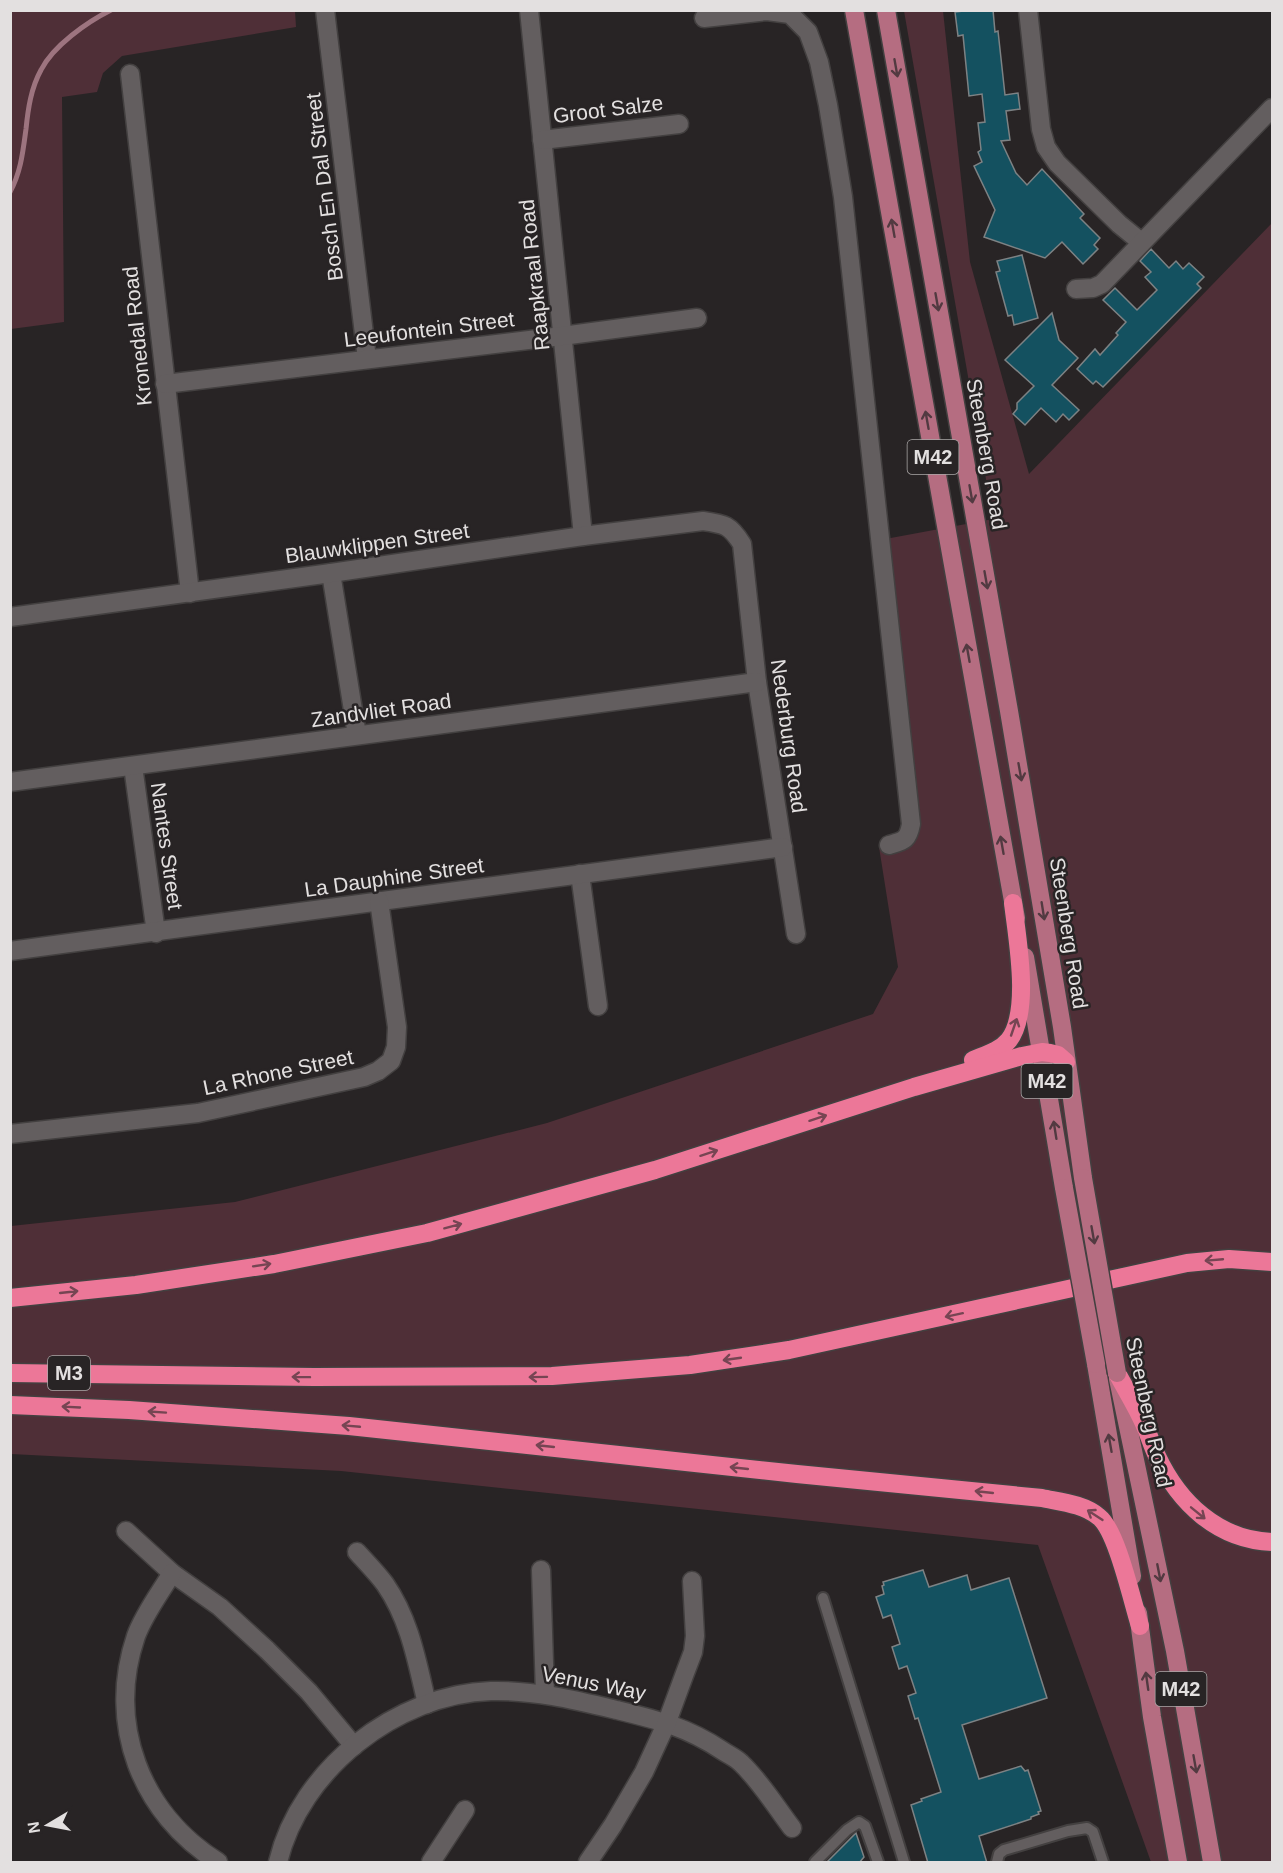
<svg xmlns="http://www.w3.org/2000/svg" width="1283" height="1873" font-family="Arial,sans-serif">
<rect width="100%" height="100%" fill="#282425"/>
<g fill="#4f2f37">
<polygon points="10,11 295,11 296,27 122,56 103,73 97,92 62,97 64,322 11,329"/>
<polygon points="904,11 943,11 970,262 1029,474 1272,223 1272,1862 1151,1862 1038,1545 341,1471 11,1454 11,1226 235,1202 547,1123 873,1014 898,967 879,847 889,845 909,834 880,540 993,519"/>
</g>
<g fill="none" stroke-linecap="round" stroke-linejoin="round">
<path stroke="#9d747f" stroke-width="5" d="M10,192C21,172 23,151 26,129C28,109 31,88 41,70C53,46 87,22 111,10"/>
</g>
<g fill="#145160" stroke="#7d8284" stroke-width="1.5">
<polygon points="972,10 993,10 995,32 998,31 1005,95 1018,93 1020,109 1006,111 1010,140 1001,141 1016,173 1027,185 1042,169 1084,214 1080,218 1100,238 1094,245 1098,249 1083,264 1062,242 1045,258 984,237 995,210 974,166 982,162 978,152 981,150 978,123 985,122 982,94 969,96 963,35 958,36 955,12"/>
<polygon points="1151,249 1169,268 1176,261 1183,269 1189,263 1204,277 1197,284 1201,288 1103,387 1096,381 1093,384 1077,369 1095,349 1100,355 1118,335 1116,333 1126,322 1103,300 1115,288 1137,310 1157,290 1145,277 1151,272 1140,261"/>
<polygon points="1022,255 1038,318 1014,325 1012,315 1008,316 996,272 1000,271 997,261"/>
<polygon points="1052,313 1059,340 1078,358 1052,385 1079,410 1069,420 1063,414 1056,422 1041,408 1025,425 1013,414 1017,409 1017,403 1034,386 1005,360"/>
<polygon points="923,1570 929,1587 967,1575 971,1590 1009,1578 1047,1698 962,1725 979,1779 1021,1766 1025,1771 1028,1770 1041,1811 1038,1812 1039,1814 1031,1817 1031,1819 979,1836 987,1863 928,1863 911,1805 922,1801 921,1799 941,1792 918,1718 915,1719 908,1696 916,1693 907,1666 899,1669 892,1647 900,1644 891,1615 883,1618 876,1597 884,1594 882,1586 884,1585 883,1582"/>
<polygon points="856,1833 864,1857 859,1863 826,1863"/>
</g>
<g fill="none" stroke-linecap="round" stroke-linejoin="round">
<g stroke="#434040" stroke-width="14">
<g id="lane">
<polyline points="823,1598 904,1862"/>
<polyline points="815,1862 847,1830 859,1822 865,1826 878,1862"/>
<polyline points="997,1862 999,1854 1004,1850 1068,1831 1087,1828 1093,1832 1103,1862"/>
</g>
</g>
<g stroke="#434040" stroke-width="21">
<g id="street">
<polyline points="325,10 367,359"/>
<polyline points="529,10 583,536"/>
<polyline points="1028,10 1041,129 1046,147 1057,163 1119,224 1141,242"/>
<path d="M704,18L767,11L790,14L808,32L819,62L828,105L843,197L911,824C908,841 903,841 889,845"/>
<polyline points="130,74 190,593"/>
<polyline points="542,140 679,124"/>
<polyline points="1076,289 1093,288 1102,284 1272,108"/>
<polyline points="165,384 562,336 697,318"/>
<polyline points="331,573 357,735"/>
<path d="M10,617L331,573L583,536L703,521C725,524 730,525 742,544L757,682L796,934"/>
<polyline points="133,766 156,933"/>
<polyline points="10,782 757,682"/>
<polyline points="580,874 598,1006"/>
<polyline points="10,951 783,847"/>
<polyline points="10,1134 198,1113 364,1077 378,1071 391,1061 396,1047 397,1027 379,901"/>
<polyline points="126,1531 172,1573 220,1607 267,1650 309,1692 354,1746"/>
<path d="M357,1552C366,1562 377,1573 385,1584C410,1620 417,1662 427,1704"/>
<polyline points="541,1570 545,1694"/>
<path d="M172,1573C160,1593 144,1614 136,1636C106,1724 141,1814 218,1862"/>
<path d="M278,1862C300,1770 396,1694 491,1691C534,1690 575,1700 617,1710C658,1720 687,1727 723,1751C729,1755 736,1758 741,1763C761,1782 776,1807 792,1828"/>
<polyline points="431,1862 465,1810"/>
<polyline points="588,1862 613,1825 644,1772 667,1722 685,1673 693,1652 695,1636 692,1581"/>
</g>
</g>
<g stroke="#434040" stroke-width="21">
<g id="primary">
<polyline points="854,10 1016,918"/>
<polyline points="886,10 1009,711 1062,1027 1083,1178"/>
<polyline points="1025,957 1064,1188"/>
<polyline points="1096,1364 1132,1576"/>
<polyline points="1118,1379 1175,1651 1212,1862"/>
<polyline points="1138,1613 1152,1717 1178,1862"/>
</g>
</g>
<g stroke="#434040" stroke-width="21">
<g id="highway">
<path d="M973,1060C985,1055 1000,1051 1009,1040C1031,1011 1017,938 1013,903"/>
<polyline points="10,1298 136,1285 274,1264 427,1233 655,1170 914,1087 1022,1056 1042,1052 1050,1053 1058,1055 1066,1062"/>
<polyline points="10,1373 314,1377 552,1376 690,1365 789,1350 1187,1263 1229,1259 1272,1262"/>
<path d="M1117,1373C1126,1390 1137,1407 1145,1426C1149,1435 1152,1446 1157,1456C1179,1503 1218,1540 1272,1542"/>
<path d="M10,1405L129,1410L349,1426L797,1474L1042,1498C1061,1502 1084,1504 1099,1517C1117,1531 1132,1601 1140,1626"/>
</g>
</g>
<use href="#lane" stroke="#635e5f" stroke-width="10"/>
<use href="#street" stroke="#635e5f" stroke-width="18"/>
<use href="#primary" stroke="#b56d81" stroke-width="18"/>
<use href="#highway" stroke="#ec7798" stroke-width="18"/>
<g stroke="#434040" stroke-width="21" stroke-linecap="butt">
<g id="primary-bridge">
<polyline points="1083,1178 1117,1373"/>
<polyline points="1064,1188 1096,1364"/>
</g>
</g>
<use href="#primary-bridge" stroke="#b56d81" stroke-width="18"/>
</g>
<defs><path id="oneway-shaft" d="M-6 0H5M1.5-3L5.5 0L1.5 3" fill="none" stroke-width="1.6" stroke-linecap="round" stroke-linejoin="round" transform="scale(1.5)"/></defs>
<g stroke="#523a41">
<use href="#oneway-shaft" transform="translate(896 68) rotate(80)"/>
<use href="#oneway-shaft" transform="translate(893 228) rotate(-100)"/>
<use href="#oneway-shaft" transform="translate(937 302) rotate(80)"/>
<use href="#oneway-shaft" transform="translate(927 420) rotate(-100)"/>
<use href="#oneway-shaft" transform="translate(971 494) rotate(80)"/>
<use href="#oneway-shaft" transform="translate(986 580) rotate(80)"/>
<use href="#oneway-shaft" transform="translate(968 653) rotate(-100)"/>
<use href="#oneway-shaft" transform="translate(1020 772) rotate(80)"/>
<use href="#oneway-shaft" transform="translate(1002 845) rotate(-100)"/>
<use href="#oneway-shaft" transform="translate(1043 911) rotate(81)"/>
<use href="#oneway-shaft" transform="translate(1055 1130) rotate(-99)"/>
<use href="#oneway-shaft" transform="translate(1093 1235) rotate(80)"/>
<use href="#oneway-shaft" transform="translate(1110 1443) rotate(-100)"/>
<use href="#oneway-shaft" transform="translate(1159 1573) rotate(79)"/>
<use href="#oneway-shaft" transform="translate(1147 1681) rotate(-98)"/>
<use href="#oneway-shaft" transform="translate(1195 1764) rotate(80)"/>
</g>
<g stroke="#764553">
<use href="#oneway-shaft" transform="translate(1014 1027) rotate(-71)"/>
<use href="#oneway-shaft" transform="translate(818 1118) rotate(-18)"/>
<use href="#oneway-shaft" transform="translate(709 1153) rotate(-18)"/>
<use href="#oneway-shaft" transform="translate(453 1226) rotate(-15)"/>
<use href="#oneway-shaft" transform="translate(1214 1260) rotate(175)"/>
<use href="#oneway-shaft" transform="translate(262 1265) rotate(-9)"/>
<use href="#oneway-shaft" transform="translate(69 1292) rotate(-6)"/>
<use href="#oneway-shaft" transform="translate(954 1315) rotate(168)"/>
<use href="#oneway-shaft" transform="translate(732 1359) rotate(172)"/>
<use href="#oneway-shaft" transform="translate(301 1377) rotate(-179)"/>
<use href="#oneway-shaft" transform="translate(538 1377) rotate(179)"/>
<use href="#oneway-shaft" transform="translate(71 1407) rotate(-177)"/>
<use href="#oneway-shaft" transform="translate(157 1412) rotate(-176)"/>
<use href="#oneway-shaft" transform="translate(351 1426) rotate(-175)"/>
<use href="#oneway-shaft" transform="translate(545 1446) rotate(-174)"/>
<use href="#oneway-shaft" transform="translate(739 1468) rotate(-174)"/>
<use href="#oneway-shaft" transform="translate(984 1492) rotate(-174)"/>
<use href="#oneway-shaft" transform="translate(1198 1513) rotate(39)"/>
<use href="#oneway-shaft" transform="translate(1095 1515) rotate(-147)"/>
</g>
<g text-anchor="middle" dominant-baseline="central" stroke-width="5" stroke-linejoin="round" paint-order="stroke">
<g fill="#282425" stroke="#aba8a8" stroke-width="1.5">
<rect x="907.5" y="440" width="51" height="34" rx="4.5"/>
<rect x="1021.5" y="1064" width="51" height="34" rx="4.5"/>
<rect x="48" y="1356" width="42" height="34" rx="4.5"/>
<rect x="1155.5" y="1672" width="51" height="34" rx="4.5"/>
</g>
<g font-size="20" font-weight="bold" fill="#e3e0e0">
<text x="933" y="457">M42</text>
<text x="1047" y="1081">M42</text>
<text x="69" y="1373">M3</text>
<text x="1181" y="1689">M42</text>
</g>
<g font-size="21" fill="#e3e0e0" stroke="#282425">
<text transform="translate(608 109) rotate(-7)">Groot Salze</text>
<text transform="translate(324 187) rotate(-97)">Bosch En Dal Street</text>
<text transform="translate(534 275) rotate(-96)">Raapkraal Road</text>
<text transform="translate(429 329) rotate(-7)">Leeufontein Street</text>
<text transform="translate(137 336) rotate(-96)">Kronedal Road</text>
<text transform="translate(987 454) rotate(80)">Steenberg Road</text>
<text transform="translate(377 543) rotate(-8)">Blauwklippen Street</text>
<text transform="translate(381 710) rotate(-8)">Zandvliet Road</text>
<text transform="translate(789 736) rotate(82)">Nederburg Road</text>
<text transform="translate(167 846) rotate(82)">Nantes Street</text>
<text transform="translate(394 877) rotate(-8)">La Dauphine Street</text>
<text transform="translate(1069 933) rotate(81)">Steenberg Road</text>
<text transform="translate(278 1072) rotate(-12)">La Rhone Street</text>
<text transform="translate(1149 1412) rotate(78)">Steenberg Road</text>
<text transform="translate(594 1683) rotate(11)">Venus Way</text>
</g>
</g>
<rect width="1283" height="1873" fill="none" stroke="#e3e0e0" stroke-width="24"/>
<g transform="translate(48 1825) rotate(260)" stroke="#282425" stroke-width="4.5" paint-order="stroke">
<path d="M0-4.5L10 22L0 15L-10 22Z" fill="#e3e0e0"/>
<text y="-9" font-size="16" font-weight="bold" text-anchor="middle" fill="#e3e0e0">N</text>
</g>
</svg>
